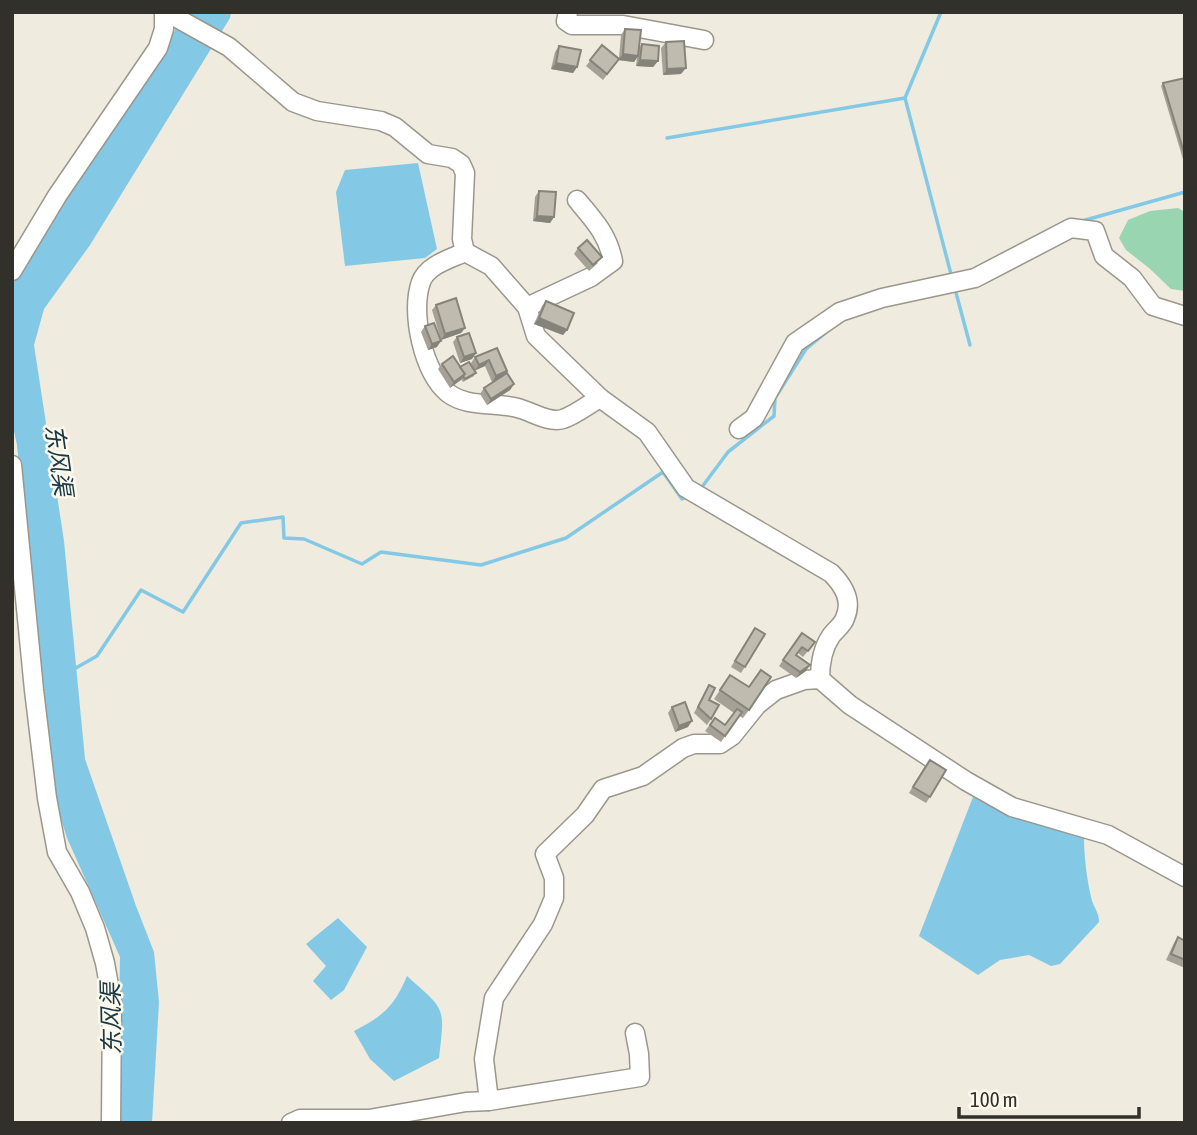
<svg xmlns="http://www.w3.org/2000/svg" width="1197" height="1135" font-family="'Asap Condensed','Noto Sans SC',sans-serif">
<rect width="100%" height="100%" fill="#efebde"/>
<polygon fill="#9ad5b2" points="1178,208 1185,212 1185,291 1171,289 1149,268 1126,250 1119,238 1128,220 1150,211"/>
<g fill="#83c9e6">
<polygon points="183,12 231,12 230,18 90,245 44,309 34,345 64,541 85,759 136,906 154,952 159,1002 152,1123 117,1123 120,957 67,838 48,778 17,445 12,422 12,283 177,27"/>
<polygon points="418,163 437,249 425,258 345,266 336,192 345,170"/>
<path d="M973,797L1010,816L1084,837C1084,857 1087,881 1092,901C1095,909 1099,913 1099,922L1060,964L1051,966L1029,955L1000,960L978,975L919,936Z"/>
<polygon points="338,918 367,947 344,990 331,1000 313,981 326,966 306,944"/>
<path d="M407,976C446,1011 445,1006 439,1058L394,1081L370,1059L354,1031C383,1016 394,1007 407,976Z"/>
</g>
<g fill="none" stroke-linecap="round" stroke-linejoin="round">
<g stroke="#83c9e6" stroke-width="3.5">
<polyline points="941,12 905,98 952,278"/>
<polyline points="667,138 905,98"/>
<polyline points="1082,221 1185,192"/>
<polyline points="955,289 970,345"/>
<polyline points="699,491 728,452 774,416 775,398 806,349 829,330"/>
<polyline points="74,669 97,656 141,590 183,612 241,523 283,517 284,538 304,539 362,564 381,552 481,565 566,538 663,472 682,499 689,496"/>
</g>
<g stroke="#9b978c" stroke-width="21">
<g id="minor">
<path d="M166,12L229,47L293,102L317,111L381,121L395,127L428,154L452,158L461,164L465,173L462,239L465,252L491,266L527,307L536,336L600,398L647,432L686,488L831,573C843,585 853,600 845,618C843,625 835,630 831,636C822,649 820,664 820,679"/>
<polyline points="568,12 566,21 572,25 623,25 704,40"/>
<path d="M465,252C450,259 427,265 421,282C410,312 423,372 448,393C469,409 498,401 521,409C534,413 549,423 563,419C575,415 589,404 600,398"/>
<polyline points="12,271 57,196 158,48 164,29 164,12"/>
<path d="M527,307L591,277L613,261C608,235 594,220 577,200"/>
<polyline points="739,429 754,418 795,343 840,312 882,298 975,278 1071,228 1095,231 1104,256 1132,278 1153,306 1185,316"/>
<polyline points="12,465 34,690 47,798 57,852 80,892 95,928 105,963 112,1002 111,1123"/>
<polyline points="489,1101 640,1077 639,1054 635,1033"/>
<polyline points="291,1123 300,1119 369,1119 466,1102 489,1101 484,1059 494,998 543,924 554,898 554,878 545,854 585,815 603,789 643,776 683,748 694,744 720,744 732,736 757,705 776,690 804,680 820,679 850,705 966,781 1012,807 1108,835 1185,877"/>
</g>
</g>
<use href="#minor" stroke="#fff" stroke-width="18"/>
</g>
<g fill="#a5a196">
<polygon points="625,29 639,48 642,44 658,61 653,67 636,66 637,58 634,62 618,60 603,80 586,66 602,45 619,58 621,35"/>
<polygon points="666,42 681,74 663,75 661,48"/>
<polygon points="559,46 577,67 573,73 551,69 555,52"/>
<polygon points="1185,78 1185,166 1161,86 1163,83"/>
<polygon points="539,191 554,217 550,223 533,221 535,197"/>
<polygon points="578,248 598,263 589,271 574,254"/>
<polygon points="546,301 567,330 563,335 534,324 542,306"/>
<polygon points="436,305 465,328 461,333 441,340 432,310"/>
<polygon points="425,326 437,347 428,350 421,332"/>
<polygon points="457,337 476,353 472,359 460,363 453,342"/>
<polygon points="497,348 507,371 504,375 514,384 510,390 487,405 480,394 484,388 499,379 492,382 485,366 475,370 474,376 463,382 461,379 450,388 438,369 442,364 473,368 471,363 475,357"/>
<polygon points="755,628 765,634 741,673 731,667"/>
<polygon points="802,633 815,642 803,657 798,653 796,655 806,671 796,678 779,666"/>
<polygon points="730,675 749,710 743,718 739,716 721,742 705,731 715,718 725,725 734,713 714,699"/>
<polygon points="709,685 709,700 711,719 707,725 694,713"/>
<polygon points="672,707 688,727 675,732 668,713"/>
<polygon points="925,766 930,797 926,803 909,793"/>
<polygon points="1178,937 1185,941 1185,968 1166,960 1174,943"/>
</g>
<g fill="#86837a">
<polygon points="623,54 638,56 634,62 618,60"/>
<polygon points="640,60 658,61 653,67 636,66"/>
<polygon points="556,63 577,67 573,73 551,69"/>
<polygon points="686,68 681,74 663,75 667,69"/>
<polygon points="537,216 554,217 550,223 533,221"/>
<polygon points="539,318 567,330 563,335 534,324"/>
<polygon points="465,328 461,333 441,340 445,334"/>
<polygon points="441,341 437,347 428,350 432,344"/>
<polygon points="476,353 472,359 460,363 464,357"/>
<polygon points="489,360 485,366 474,371 479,365"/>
<polygon points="507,371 503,377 492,382 496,376"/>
<polygon points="465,374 461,380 450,388 454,382"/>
<polygon points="514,384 510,390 487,405 491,399"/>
<polygon points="810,665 806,671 796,678 800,672"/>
<polygon points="692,721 688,727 675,732 679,726"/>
</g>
<g fill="#c0bbaf" stroke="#86837a" stroke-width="2">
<polygon points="625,29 641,30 638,56 623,54"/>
<polygon points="684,41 686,68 667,69 666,42"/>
<polygon points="642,44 659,46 658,61 640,60"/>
<polygon points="602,45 619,59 607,74 590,60"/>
<polygon points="559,46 581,50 577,67 556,63"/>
<polygon points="1185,78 1185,156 1163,83"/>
<polygon points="539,191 556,192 554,217 537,216"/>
<polygon points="587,240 602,257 593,265 578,248"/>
<polygon points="456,298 465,328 445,334 436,305"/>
<polygon points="546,301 574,313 567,330 539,318"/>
<polygon points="434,323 441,341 432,344 425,326"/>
<polygon points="469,333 476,353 464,357 457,337"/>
<polygon points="497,348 507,371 496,376 489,360 479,365 475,357"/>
<polygon points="453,356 465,374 454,382 442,364"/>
<polygon points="469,362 476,373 465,379 463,376 465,374 460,367"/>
<polygon points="507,373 514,384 491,399 484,388"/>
<polygon points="755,628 765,634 745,667 735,661"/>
<polygon points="802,633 815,642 808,651 802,647 796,655 810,665 800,672 783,660"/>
<polygon points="761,670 771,677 749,710 720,690 730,675 749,687"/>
<polygon points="709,685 715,688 709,700 719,705 711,719 698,707"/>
<polygon points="685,702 692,721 679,726 672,707"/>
<polygon points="737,709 742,712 725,736 710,725 715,718 725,725"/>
<polygon points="930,760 946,770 930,797 913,787"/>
<polygon points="1178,937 1185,941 1185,960 1171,954"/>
</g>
<g text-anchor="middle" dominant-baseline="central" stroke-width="5" stroke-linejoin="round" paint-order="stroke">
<g font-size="24" font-style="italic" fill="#183945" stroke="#fdf8ec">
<text transform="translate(59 460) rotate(82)">东风渠</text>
<text transform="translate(111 1019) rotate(-91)">东风渠</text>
</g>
</g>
<rect width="1197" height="1135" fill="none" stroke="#31302b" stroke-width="28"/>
<path d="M959 1107v10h180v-10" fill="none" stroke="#31302b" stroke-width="3.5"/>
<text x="970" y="1107" font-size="21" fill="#31302b" stroke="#fdf8ec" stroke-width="5" paint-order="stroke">100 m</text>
</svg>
